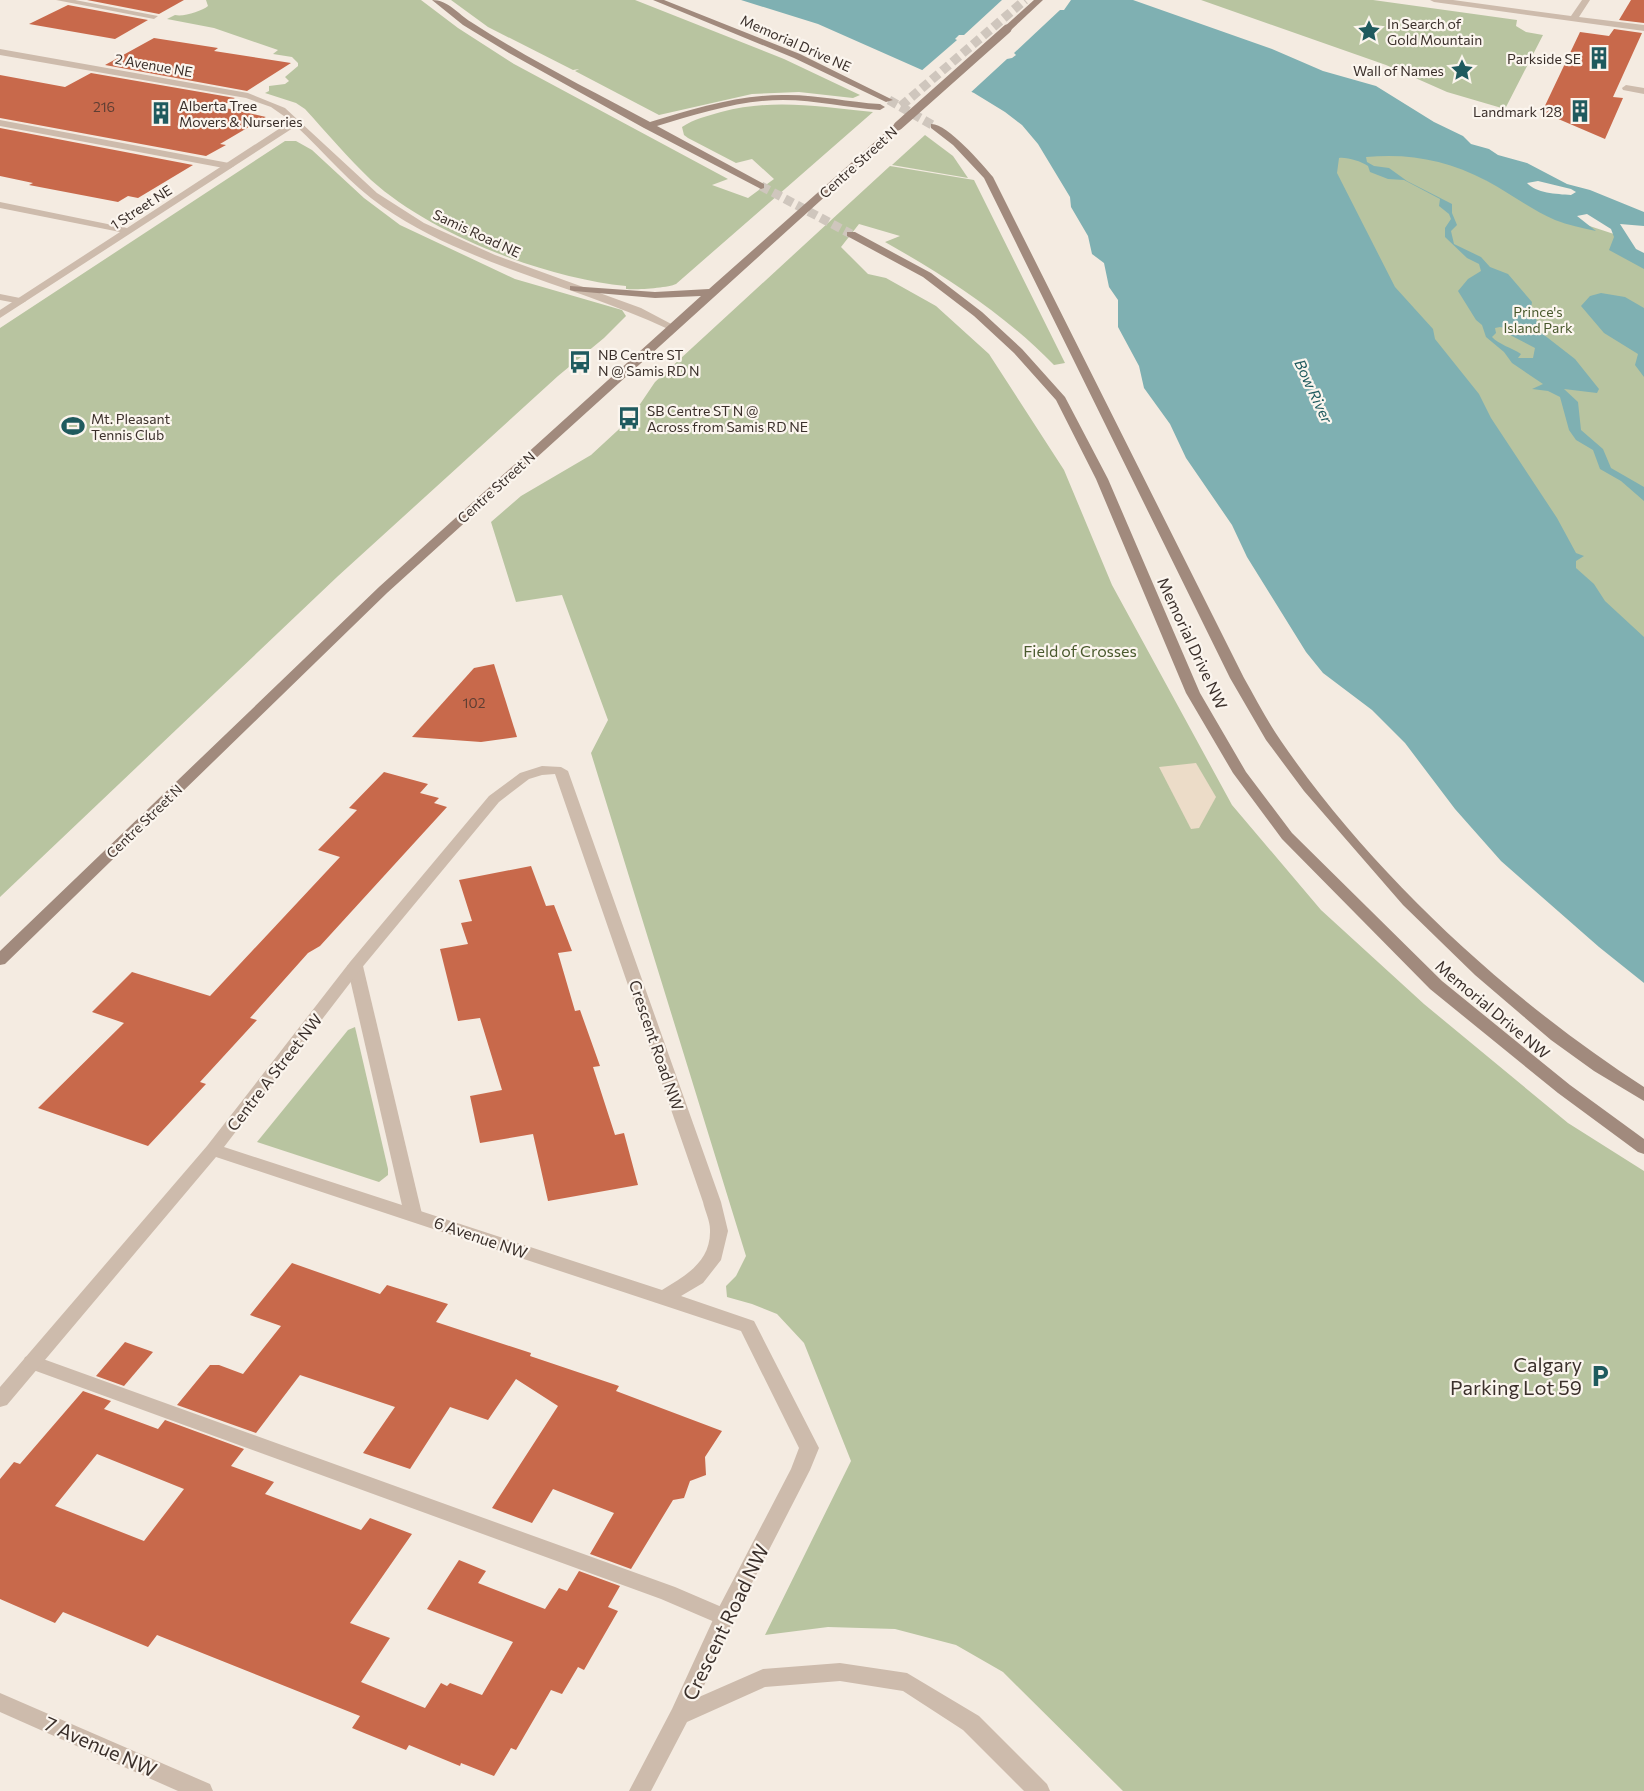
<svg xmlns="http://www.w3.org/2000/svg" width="1644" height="1791" font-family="Commissioner,sans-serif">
<rect width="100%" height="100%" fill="#f4ebe1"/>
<g fill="#b8c4a0">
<path d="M206,0H421L458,28L514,64L728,179L712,185L748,198L774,179L752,159L736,163L688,138L684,135L682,127C694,119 707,116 721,112C776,98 818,107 873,112L676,284C668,288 636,290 626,289V286C545,278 432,235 371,180C348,158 327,133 305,109L296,103L265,93L269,91V86L285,84L289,81L285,77L298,66V63L292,57L273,54L278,50L214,28L167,19L175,15C184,17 202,11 208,6Z"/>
<polygon points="451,0 635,0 784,59 860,95 853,98 799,92 752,94 659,115 575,71 579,69 573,70 488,27"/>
<polygon points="1201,0 1373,0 1517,20 1516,26 1526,32 1543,35 1505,109 1447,92 1386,65"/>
<polygon points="925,135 953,156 968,178 892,165"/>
<polygon points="285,141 296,141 312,150 364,198 400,225 515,279 622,310 626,316 604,338 558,376 337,577 0,897 0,328"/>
<polygon points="1420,154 1456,164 1547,212 1623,237 1644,260 1644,645 1566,566 1388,288 1326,172 1331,155"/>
<path d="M890,166L974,180L1065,363L1054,365C1004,314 947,277 885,242L900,236L859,224L841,247L868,274L886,278L936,306L989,354L1064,470L1112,585L1232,805L1321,910L1424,1004L1568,1123L1644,1171V1791H1123L1003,1672L956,1645L895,1629L828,1627L765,1635L851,1461L804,1343L777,1314L752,1304L727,1297L726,1286L736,1276L746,1256L591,753L608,720L562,595L516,602L491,522L521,496L591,455L630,419L655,382Z"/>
<polygon points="355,1027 388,1169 388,1175 379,1182 257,1142 348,1030"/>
</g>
<polygon fill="#ecdcc8" points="1196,763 1216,797 1199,828 1191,829 1159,767"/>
<g fill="#7fb0b2" fill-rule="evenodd">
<path d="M741,0H1133L1272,49L1323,71L1376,86L1434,122L1463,136L1471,144L1489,149L1498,155L1527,163L1567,184L1590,190L1644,212V226L1620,224L1636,249L1644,253V269L1609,250L1614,237L1611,229L1587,214L1577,216L1596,231C1582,228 1568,225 1555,220C1531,210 1510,193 1487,181C1447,160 1410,153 1366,157L1367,162L1374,166L1389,168L1407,181L1452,204V213L1457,225L1451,231L1454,244L1481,257L1490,267L1508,274L1532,302L1531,308L1535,314L1539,331L1575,359L1599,389L1597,393L1564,389L1578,402L1581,430L1603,449L1611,468L1644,487V501L1621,481L1600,469L1593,450L1576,440L1569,430L1560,397L1548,391L1532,389L1543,384L1512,363L1504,352L1486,337L1482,325L1476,320L1458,291L1468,279L1481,271L1479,264L1467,258L1445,237V228L1451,219L1449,214L1439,206L1440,199L1404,180L1388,179L1370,172L1368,166C1360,161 1347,157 1339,158L1337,173L1395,287L1433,329L1435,339L1479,394L1491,418L1557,518L1576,553L1584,556L1576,561V568L1594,584L1605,601L1644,637V983L1599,947L1501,861L1455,809L1405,743L1372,710L1323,673L1306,652L1247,557L1232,525L1186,458L1170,424L1144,388L1139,366L1118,327V300L1109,287L1104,263L1092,254L1088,236L1071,207L1070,197L1038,144L1022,125L1005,112L974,93L818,24ZM1538,181L1571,189L1576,192L1571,195C1556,194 1536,193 1527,183ZM1500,327L1506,328L1510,335L1535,348L1533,358H1518L1521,354C1512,348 1498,344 1492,337L1496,333L1495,328Z"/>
<polygon points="1601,293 1625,297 1644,308 1644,377 1635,365 1638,354 1604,333 1581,306 1590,296"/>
</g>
<polygon fill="#f4ebe1" points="1002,0 1071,0 1064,10 1060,10 1014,53 1016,55 1012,58 1007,59 969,94 920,72 957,40 955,39 959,35 964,35"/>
<g fill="#c8694b" fill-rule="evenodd">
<polygon points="87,0 184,0 159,14"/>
<polygon points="1631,0 1644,0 1644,23 1619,20"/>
<polygon points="68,5 148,20 115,39 29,24"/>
<polygon points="1614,29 1642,33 1613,97 1623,98 1605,139 1542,112 1580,32 1609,36"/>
<polygon points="154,38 218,48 214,51 291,63 247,91 105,65"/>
<polygon points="91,73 235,98 221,107 266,117 220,144 226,145 206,156 0,118 0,75 65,87"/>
<polygon points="0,128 193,165 138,198 128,196 118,202 29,185 33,183 0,176"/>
<polygon points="494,664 517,737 481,742 412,737 474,668"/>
<polygon points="384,772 428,784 420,793 439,798 434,803 447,807 320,946 308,953 250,1018 257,1020 200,1082 206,1084 148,1146 38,1108 124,1023 92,1012 132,972 210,996 340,857 318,850 357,810 349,808"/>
<polygon points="531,866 546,906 554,905 572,951 558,953 575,1011 580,1010 600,1066 593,1067 615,1135 624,1133 638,1185 548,1201 533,1134 480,1143 470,1096 502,1090 480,1018 458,1021 440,949 468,944 461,923 472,921 459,880"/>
<polygon points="292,1263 380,1294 387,1285 448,1304 436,1322 531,1353 530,1356 619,1386 616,1391 722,1431 705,1457 706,1475 690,1481 684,1498 673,1500 631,1569 590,1554 614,1513 553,1489 532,1523 492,1508 558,1406 516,1379 488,1420 450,1407 410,1469 363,1453 395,1407 300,1375 256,1433 177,1405 210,1365 219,1365 243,1374 281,1326 250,1315"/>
<polygon points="125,1342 153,1352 124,1386 96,1376"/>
<path d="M83,1391L111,1401L104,1409L158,1429L165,1420L244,1449L231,1466L274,1482L265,1494L361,1530L370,1518L412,1534L350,1623L390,1638L361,1682L425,1708L441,1683L447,1686L450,1683L482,1695L513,1642L427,1609L459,1560L486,1571L478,1583L545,1609L559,1588L567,1591L579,1571L620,1586L608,1607L618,1611L584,1670L578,1667L562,1694L551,1690L516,1750L511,1748L494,1776L461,1763L460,1766L409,1745L406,1750L352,1728L360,1716L157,1635L148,1647L63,1612L55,1623L0,1599V1479L14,1462L20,1464ZM97,1454L184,1489L144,1541L55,1506Z"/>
</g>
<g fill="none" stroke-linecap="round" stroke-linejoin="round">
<polyline stroke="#cfc6bd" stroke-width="9" stroke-dasharray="9 4.5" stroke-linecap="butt" points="901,106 1025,0"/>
<g stroke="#cfc6bd" stroke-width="9" stroke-dasharray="9 4.5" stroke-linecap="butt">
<polyline points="889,100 934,126"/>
<polyline points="761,186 851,234"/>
</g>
<g fill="#cdbbac" fill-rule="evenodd">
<polygon points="56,0 75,0 158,16 154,19"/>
<polygon points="0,120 229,163 234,166 229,169 0,126"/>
<polygon points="0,294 25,299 26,301 21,304 0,300"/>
<polygon points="355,961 363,966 422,1214 419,1218 413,1220 407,1218 404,1214 347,966"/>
<polygon points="32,1355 675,1587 731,1611 734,1617 731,1623 724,1626 661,1599 25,1367 23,1362 25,1357"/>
</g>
<polygon fill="#cdbbac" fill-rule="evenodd" points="1626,85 1644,88 1644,94 1623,90 1622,88"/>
<g fill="#cdbbac" fill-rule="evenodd">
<polygon points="1430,0 1453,0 1571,16 1582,0 1590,0 1579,17 1644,25 1644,31 1434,2"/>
<path d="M0,49L248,93L285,108L377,193L424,223L495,255L641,308L677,327L672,330L668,329C575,285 469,266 383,207C350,184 325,153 296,126L0,318V310L120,232L0,208V202L127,228L291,121L271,107L246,98L0,55Z"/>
<path d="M542,766L561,767L568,771L721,1202L728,1231L721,1260L703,1283L681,1296L754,1321L819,1448L810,1470L733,1620L699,1697L763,1669L840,1663L907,1673L979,1716L1047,1784L1050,1791H1024L963,1730L903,1691L840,1681L765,1687L687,1722L651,1791H629L672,1709L717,1611L791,1469L799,1448L741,1331L216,1157L7,1405L0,1407V1387L207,1146L350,962L489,796L520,773ZM555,774L703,1202C705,1211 710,1221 710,1230C711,1262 685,1276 662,1290L224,1147L360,970L499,802L529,779L542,775Z"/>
<polygon points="0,1693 210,1784 213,1791 178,1791 0,1712"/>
</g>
<g fill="#a18a7d" fill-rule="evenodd">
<path d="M432,0C448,0 458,14 471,22C528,59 590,90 650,122C693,109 737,95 782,95C815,94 847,102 880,104L885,107L880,110C848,108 816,100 783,100C740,100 698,114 657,126L764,184V188L761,189L644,128L509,53L463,25Z"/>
<polygon points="653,0 664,0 800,54 893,100 886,102 794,58"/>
<polygon points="1034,0 1043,0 1010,31 1004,31 1004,27"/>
<polygon points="895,124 903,126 387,593 5,964 0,965 0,951 379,587 701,296 655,298 574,291 570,290 570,286 655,292 709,289"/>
<path d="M931,124C947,123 982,164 993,177L1244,678C1256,699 1267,721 1281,741C1372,874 1509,1000 1644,1087V1101L1594,1071L1551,1040L1475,975L1403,905L1304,791L1266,740L1230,678L984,178L953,145L931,128Z"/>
<polygon points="847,232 855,232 931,273 982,312 1022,349 1065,397 1108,479 1200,693 1246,772 1292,833 1442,981 1570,1085 1644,1139 1644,1154 1638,1152 1558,1093 1430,989 1282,839 1233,773 1186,693 1096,479 1056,400 1014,353 974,316 923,277 847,236"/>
</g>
<polyline stroke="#a18a7d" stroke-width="9" points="898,126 1007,29"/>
</g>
<defs>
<g id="sight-bare" transform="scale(1.8)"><path d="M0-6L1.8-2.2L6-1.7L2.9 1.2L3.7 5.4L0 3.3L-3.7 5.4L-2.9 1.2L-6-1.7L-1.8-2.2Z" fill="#1f5a5e" stroke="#fbf5ee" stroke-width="2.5" paint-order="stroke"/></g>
<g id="building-bare" transform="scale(1.8)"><path d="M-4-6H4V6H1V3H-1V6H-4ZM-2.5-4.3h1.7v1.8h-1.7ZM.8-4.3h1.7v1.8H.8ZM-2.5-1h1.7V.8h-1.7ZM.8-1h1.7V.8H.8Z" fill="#1f5a5e" stroke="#fbf5ee" stroke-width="2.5" paint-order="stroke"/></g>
<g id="bus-bare" transform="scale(1.8)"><path d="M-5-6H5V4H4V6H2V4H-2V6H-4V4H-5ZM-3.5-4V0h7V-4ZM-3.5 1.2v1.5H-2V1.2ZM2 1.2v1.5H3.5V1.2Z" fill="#1f5a5e" stroke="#fbf5ee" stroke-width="2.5" paint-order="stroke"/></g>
<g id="stadium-bare" transform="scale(1.8)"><path d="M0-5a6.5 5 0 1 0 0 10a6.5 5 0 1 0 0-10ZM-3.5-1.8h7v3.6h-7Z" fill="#1f5a5e" stroke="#fbf5ee" stroke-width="2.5" paint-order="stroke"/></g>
<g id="parking-bare" transform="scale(1.8)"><path d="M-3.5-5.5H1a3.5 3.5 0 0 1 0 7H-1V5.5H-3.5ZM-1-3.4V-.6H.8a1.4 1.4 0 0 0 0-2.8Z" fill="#1f5a5e" stroke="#fbf5ee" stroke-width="2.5" paint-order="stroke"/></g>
</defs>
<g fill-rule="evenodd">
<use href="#sight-bare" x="1369" y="31"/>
<use href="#building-bare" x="1599" y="58"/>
<use href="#sight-bare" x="1462" y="70"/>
<use href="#building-bare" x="1580" y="111"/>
<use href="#building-bare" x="161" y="113"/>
<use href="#bus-bare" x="580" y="362"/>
<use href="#bus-bare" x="629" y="418"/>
<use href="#stadium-bare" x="73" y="426"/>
<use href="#parking-bare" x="1600" y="1376"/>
</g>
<g text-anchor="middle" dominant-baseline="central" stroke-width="4.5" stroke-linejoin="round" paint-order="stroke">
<g font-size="14" fill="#3b302b" stroke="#fbf5ee" text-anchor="start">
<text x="1387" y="23">In Search of<tspan x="1387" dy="16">Gold Mountain</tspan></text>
<text x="1581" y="58" text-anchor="end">Parkside SE</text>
<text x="1444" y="70" text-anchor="end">Wall of Names</text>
<text x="179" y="105">Alberta Tree<tspan x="179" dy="16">Movers &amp; Nurseries</tspan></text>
<text x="1562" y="111" text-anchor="end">Landmark 128</text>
<text x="598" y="354">NB Centre ST<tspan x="598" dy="16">N @ Samis RD N</tspan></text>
<text x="647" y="410">SB Centre ST N @<tspan x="647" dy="16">Across from Samis RD NE</tspan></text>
<text x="91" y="418">Mt. Pleasant<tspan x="91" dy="16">Tennis Club</tspan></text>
</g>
<g font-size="14" fill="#3b302b" stroke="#fbf5ee">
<text transform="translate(796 43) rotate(24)">Memorial Drive NE</text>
<text transform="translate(154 65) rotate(10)">2 Avenue NE</text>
<text transform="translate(858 162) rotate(-42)">Centre Street N</text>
<text transform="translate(141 207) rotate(-33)">1 Street NE</text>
<text transform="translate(477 233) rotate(25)">Samis Road NE</text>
<text transform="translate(496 487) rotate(-42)">Centre Street N</text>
<text transform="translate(144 821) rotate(-44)">Centre Street N</text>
</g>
<g font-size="14" fill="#5e3e33">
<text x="104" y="106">216</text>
<text x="474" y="702">102</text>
</g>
<g font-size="14" fill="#4a5a2e" stroke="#fbf5ee">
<text x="1538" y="311">Prince's<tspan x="1538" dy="16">Island Park</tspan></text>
</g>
<g font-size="15" font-style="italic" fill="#1f5a5e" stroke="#fbf5ee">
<text transform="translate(1314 391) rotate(65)">Bow River</text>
</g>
<g font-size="16" fill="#3b302b" stroke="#fbf5ee">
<text transform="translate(1193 643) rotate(65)">Memorial Drive NW</text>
<text transform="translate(1493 1009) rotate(40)">Memorial Drive NW</text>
<text transform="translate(657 1045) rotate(71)">Crescent Road NW</text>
<text transform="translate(274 1072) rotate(-52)">Centre A Street NW</text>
<text transform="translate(481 1237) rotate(19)">6 Avenue NW</text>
</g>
<g font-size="16" fill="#4a5a2e" stroke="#fbf5ee">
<text x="1080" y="650">Field of Crosses</text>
</g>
<g font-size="20" fill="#3b302b" stroke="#fbf5ee" text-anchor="end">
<text x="1582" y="1364">Calgary<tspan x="1582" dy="23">Parking Lot 59</tspan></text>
</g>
<g font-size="20" fill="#3b302b" stroke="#fbf5ee">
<text transform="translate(725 1622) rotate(-64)">Crescent Road NW</text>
<text transform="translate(101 1746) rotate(24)">7 Avenue NW</text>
</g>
</g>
</svg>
